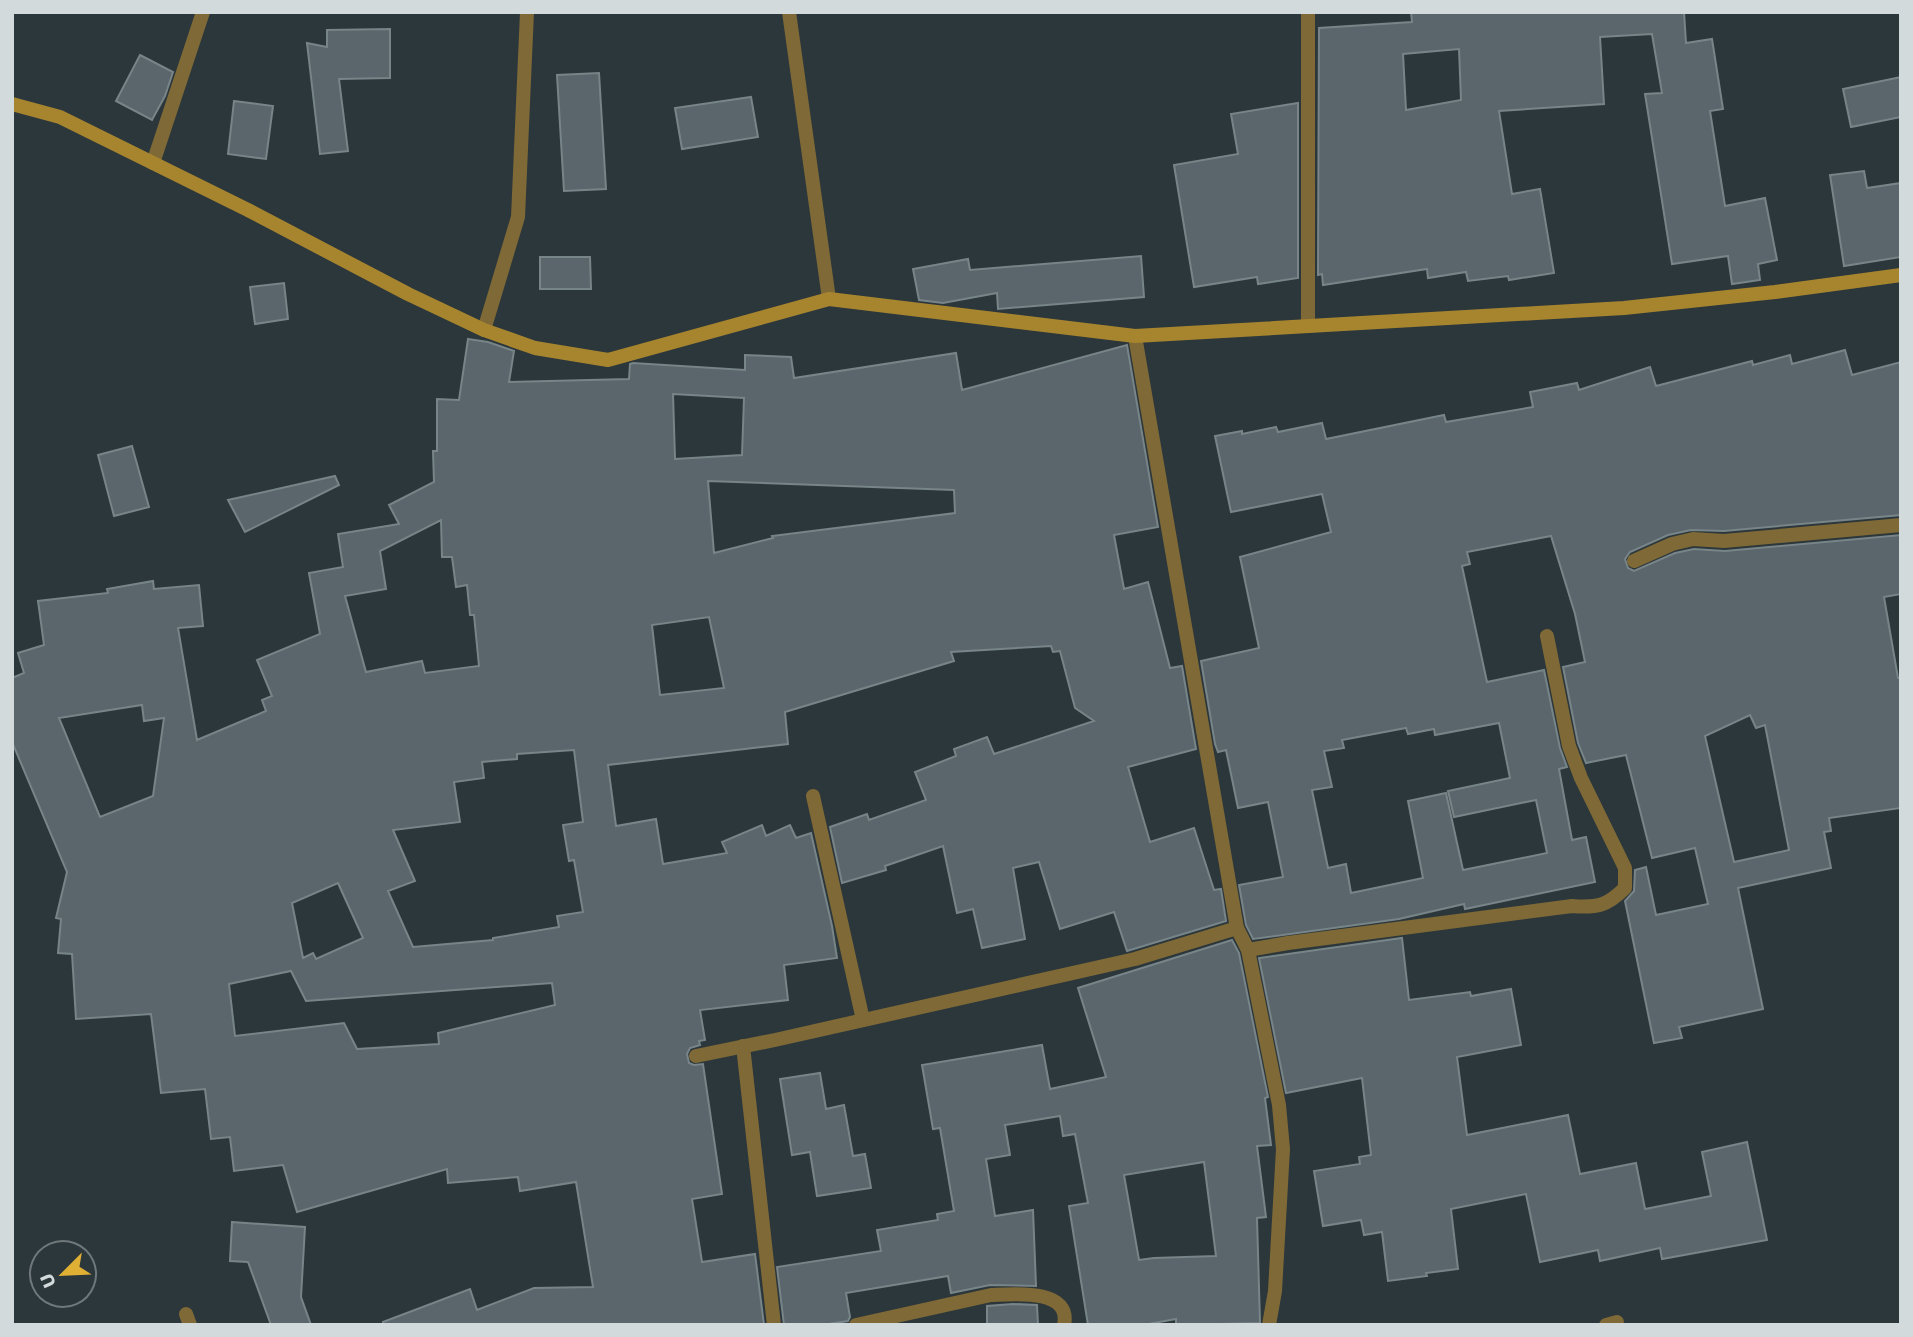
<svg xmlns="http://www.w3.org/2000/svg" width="1913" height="1337" font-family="'Work Sans',sans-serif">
<rect width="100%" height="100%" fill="#2c373b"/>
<g fill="#5a666b" stroke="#778488" stroke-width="2" fill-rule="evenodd">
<path d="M1411,12H1684L1686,43L1712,39L1723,109L1710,111L1725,206L1765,198L1777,260L1758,264L1760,280L1732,284L1728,256L1672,264L1645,94L1662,93L1652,34L1600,37L1604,104L1499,111L1512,194L1540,189L1554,273L1509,280L1508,276L1468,281L1466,272L1428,278L1427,269L1323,285L1322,274L1318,275L1319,28L1412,22ZM1459,49L1461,100L1406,110L1403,54Z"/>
<polygon points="390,29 390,78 339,79 348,151 320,154 307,43 327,47 327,30"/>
<polygon points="140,55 173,72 165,96 152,120 116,101"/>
<polygon points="599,73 606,189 564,191 557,75"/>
<polygon points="1901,77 1901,117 1851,127 1843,89"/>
<polygon points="751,97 758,137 682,149 675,108"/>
<polygon points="234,101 273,106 266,159 228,154"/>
<polygon points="1298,103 1298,278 1258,284 1257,277 1194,287 1174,165 1238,154 1231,114"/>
<polygon points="1864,171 1867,188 1901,183 1901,257 1844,266 1830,175"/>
<polygon points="1141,256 1144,297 998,309 997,293 943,303 919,300 913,269 968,259 970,270"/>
<polygon points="540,257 590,257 591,289 540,289"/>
<polygon points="284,283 288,319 255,324 250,287"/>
<path d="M468,339L488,342L514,351L509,382L629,379L630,364L633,363L745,370V355L791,357L794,378L956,353L962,390L1127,345L1158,527L1114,535L1124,589L1148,582L1170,668L1182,666L1196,749L1128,767L1150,842L1194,828L1214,890L1221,889L1226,921L1127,951L1114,912L1060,929L1039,862L1013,868L1025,939L982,948L973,909L957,913L943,846L885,866L886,870L842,883L830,827L867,814L869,820L926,800L915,772L956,756L954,749L987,737L994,754L1094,721L1075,708L1060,651L1053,652L1051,646L951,652L954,661L785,712L788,744L608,765L616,826L656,819L663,864L727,853L722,842L762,825L766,836L790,825L796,838L811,833L832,926L837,958L784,965L788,1000L700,1010L705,1040L699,1041L700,1045L690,1048L687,1054L689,1063L694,1065L703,1064L722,1194L692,1199L702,1262L755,1254L764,1325H383V1322L470,1289L477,1310L534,1288L593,1287L576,1182L520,1191L518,1177L448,1183L447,1169L297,1212L283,1165L234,1171L230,1137L211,1139L205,1089L161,1093L151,1014L76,1019L72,954L58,953L61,919L56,918L67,872L12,742V678L24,673L18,653L44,645L38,601L108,593L107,589L153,581L154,589L199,585L203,626L178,628L197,740L266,711L262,700L272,696L257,660L320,634L309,573L343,567L338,534L399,524L389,505L434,482L433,451H437V399L459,400ZM673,394L744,398L742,455L675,459ZM708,481L954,490L955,513L772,536L773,538L714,553ZM441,520L442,557H452L456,587L467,585L470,615H474L479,666L425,673L422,661L366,672L345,596L386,589L380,551ZM709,617L724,688L660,695L652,625ZM142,705L144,721L164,718L153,796L100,817L59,718ZM574,750L583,822L563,825L569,861L574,860L583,912L557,916L559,927L493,938V940L413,947L388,891L415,881L393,830L460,822L454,782L484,778L482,762L517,759V754ZM338,883L363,938L316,959L313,953L303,958L292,903ZM291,971L306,1001L552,983L555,1005L438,1033L439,1044L357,1049L344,1023L235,1036L229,984Z"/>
<path d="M1845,350L1852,375L1901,362V515L1724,531L1691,530L1668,535L1630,552L1625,559L1628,568L1634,571L1675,553L1694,549L1725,551L1901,535V594L1884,597L1898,678H1901V808L1829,818L1831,831L1824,832L1831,868L1738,888L1763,1009L1679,1027L1682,1038L1654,1043L1625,901L1634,891L1635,870L1646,867L1656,915L1708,904L1695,848L1652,858L1626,755L1586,763L1578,743L1563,667L1585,662L1575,614L1551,536L1467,552L1470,564L1462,566L1487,682L1544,670L1560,748L1567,767L1559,769L1572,840L1586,837L1595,882L1465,909L1464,904L1399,919L1253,939L1246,925L1239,885L1283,877L1268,802L1238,808L1226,750L1218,752L1215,744L1201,661L1259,648L1240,557L1331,532L1322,494L1231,512L1215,436L1242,431V434L1276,427L1278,432L1322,423L1326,439L1444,415L1446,422L1533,407L1530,392L1577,383L1579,390L1650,367L1656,386L1752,361L1753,365L1790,355L1792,364ZM1750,715L1756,728L1765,725L1789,850L1734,862L1705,736ZM1499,723L1510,778L1448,791L1454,817L1536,800L1547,853L1463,870L1446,793L1408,801L1423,878L1351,893L1346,864L1328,868L1312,790L1332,787L1324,751L1344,748L1342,740L1406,728L1408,734L1434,729L1435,735Z"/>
<polygon points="132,446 149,507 114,516 98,455"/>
<polygon points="335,476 339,485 245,532 228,500"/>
<polygon points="1402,938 1409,1000 1470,992 1471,996 1511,989 1521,1045 1457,1057 1467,1135 1568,1115 1580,1174 1636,1163 1645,1209 1711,1196 1702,1152 1747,1142 1767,1240 1662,1259 1660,1248 1600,1261 1598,1250 1540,1262 1526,1194 1451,1209 1458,1269 1426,1273 1427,1276 1388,1281 1382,1232 1364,1235 1361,1220 1323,1226 1314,1171 1360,1164 1359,1157 1371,1155 1362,1078 1286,1093 1259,958"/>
<path d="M1232,940L1239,953L1268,1097L1265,1098L1271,1145L1257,1146L1266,1217L1257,1218L1260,1323L1176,1325V1319L1143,1325H1088L1069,1206L1088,1203L1075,1134L1063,1136L1060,1116L1005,1125L1010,1155L986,1159L995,1216L1033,1210L1036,1286L990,1285L951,1293L948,1276L846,1293L850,1317L848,1321L822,1325H784L777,1267L881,1251L877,1230L938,1220L937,1214L954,1211L940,1128L933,1129L922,1065L1042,1045L1050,1089L1106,1077L1078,988ZM1204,1162L1216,1256L1154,1258L1139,1260L1124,1175Z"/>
<polygon points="820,1073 826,1109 844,1105 853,1156 865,1154 871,1188 817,1196 810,1152 792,1155 780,1079"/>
<polygon points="232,1222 305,1227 301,1297 311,1325 271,1325 248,1262 230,1261"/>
<polygon points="1013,1304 1037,1305 1038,1325 987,1325 987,1306"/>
</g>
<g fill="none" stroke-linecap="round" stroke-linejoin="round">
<g stroke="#7e6937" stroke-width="14">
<polyline points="789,12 829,299"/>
<polyline points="153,163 203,12"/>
<polyline points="1308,326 1308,12"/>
<polyline points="484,330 518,217 527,12"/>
<polyline points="1135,336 1237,928 1248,950 1279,1105 1283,1149 1275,1291 1269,1325"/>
<polyline points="1634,561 1672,544 1693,539 1724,541 1901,525"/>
<polyline points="813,796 863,1020"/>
<path d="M1248,950L1288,943L1572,906C1597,908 1607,906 1625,888V868L1581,778L1569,746L1547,636"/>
<polyline points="743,1046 774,1325"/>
<polyline points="696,1056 775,1040 1135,959 1237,928"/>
<polyline points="186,1314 190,1325"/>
<path d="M856,1325L991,1295C1013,1294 1072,1288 1064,1325"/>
<polyline points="1606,1325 1617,1322"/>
</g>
<polyline stroke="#a7852f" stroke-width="14" points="12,104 60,117 248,210 408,294 484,330 535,348 608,360 829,299 1135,336 1624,308 1775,292 1901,275"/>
</g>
<rect width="1913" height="1337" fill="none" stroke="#d3dadc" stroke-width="28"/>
<g transform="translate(63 1274) rotate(246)"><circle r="33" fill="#2c373b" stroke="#6f787b" stroke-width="2"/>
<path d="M0-5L12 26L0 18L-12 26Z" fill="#e0b034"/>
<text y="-10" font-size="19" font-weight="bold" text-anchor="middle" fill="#d3dadc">U</text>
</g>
</svg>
